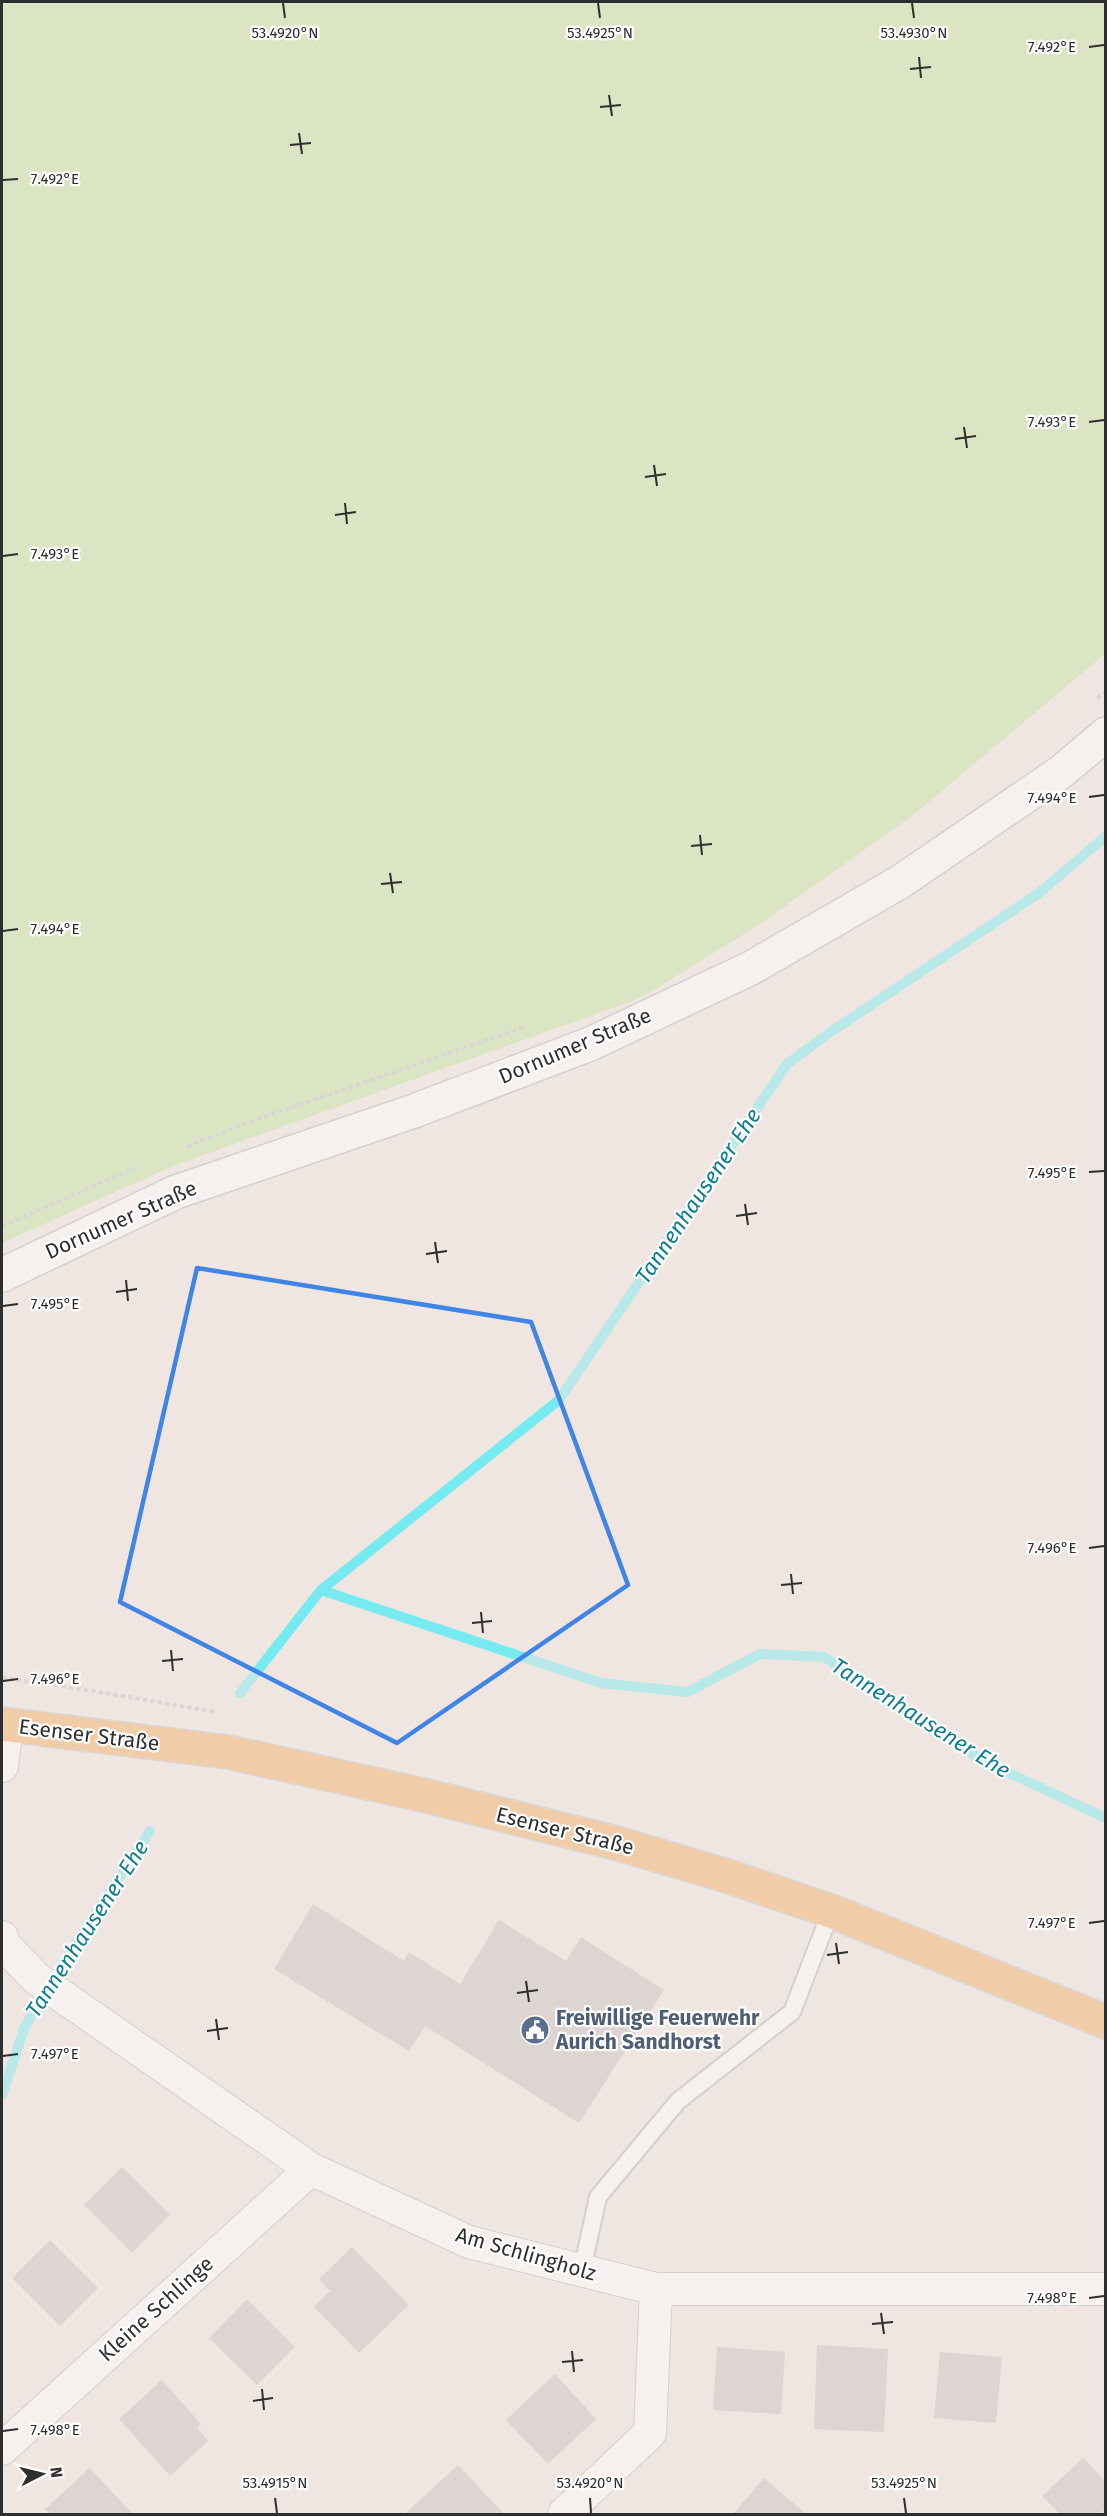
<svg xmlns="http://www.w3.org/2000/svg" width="1107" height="2516" font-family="'Fira Sans',sans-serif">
<rect width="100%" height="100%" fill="#efe6e1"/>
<polygon fill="#c6e59e" points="2,2 1105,2 1105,654 912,816 760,924 643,997 173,1166 2,1243"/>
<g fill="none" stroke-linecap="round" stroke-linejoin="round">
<g stroke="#75ebf0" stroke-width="10">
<polyline points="321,1590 601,1683 688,1692 760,1654 824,1657 985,1762 1106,1818"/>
<polyline points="240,1693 321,1590 559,1400 787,1064 829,1033 1039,893 1106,836"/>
<polyline points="2,2095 25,2026 75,1944 150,1831"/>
</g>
</g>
<g fill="#c8c1bc">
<polygon points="313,1904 404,1961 409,1952 460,1984 499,1920 566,1961 581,1937 664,1990 579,2123 425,2026 409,2051 274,1969"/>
<polygon points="122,2167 170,2215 132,2253 84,2205"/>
<polygon points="50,2240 98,2288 60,2326 12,2278"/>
<polygon points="352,2247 409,2305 359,2353 314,2307 330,2291 319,2279"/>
<polygon points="247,2299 295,2347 257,2385 209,2338"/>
<polygon points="817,2345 888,2349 884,2432 814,2429"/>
<polygon points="717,2347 785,2352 781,2414 713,2410"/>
<polygon points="940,2352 1002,2357 996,2423 934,2418"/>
<polygon points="555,2374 596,2419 548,2464 506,2420"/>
<polygon points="162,2380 201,2424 197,2428 208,2441 170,2476 119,2419"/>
<polygon points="1083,2458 1106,2482 1106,2509 1099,2514 1060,2514 1042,2496"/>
<polygon points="458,2465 504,2514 408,2514 406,2513"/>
<polygon points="90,2468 116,2496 132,2514 50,2514 45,2509"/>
<polygon points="764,2478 806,2514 733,2514"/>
</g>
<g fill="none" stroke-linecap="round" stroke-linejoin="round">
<g stroke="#b1b6be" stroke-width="20">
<polyline id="service" points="582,2270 598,2197 678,2101 792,2012 831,1911"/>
</g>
<g stroke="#b1b6be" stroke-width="34">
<g id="minor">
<polyline points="2,1766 7,1725"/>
<polyline points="2,1937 5,1946 36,1978 311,2169 469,2242 656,2289 1106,2289"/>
<polyline points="2,2449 311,2169"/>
<polyline points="564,2514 650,2433 656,2289"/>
</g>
</g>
<g stroke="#b1b6be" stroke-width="36">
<polyline id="secondary" points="2,1275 176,1192 414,1111 590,1044 751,968 900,882 1061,772 1106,734"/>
</g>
<g stroke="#c4c4c4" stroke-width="36">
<polyline id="primary" points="2,1724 228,1752 427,1796 616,1843 724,1875 831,1911 1106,2022"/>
</g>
<g stroke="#c4c4c4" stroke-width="4" stroke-dasharray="4.5 3" stroke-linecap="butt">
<polyline points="1097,698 1106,692"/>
<polyline points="187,1147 241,1125 524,1027"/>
<polyline points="2,1226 135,1168"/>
<polyline points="2,1678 63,1686 217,1712"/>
</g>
<use href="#service" stroke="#fff" stroke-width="16"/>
<use href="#minor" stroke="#fff" stroke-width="32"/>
<use href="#secondary" stroke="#fff" stroke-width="33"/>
<use href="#primary" stroke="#f2b063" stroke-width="33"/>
</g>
<path d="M0 0H1107V2516H0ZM197,1268L531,1322L628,1585L397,1743L120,1602Z" fill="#efe6e1" fill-opacity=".55" fill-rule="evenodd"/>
<path fill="none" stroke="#4084e6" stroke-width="4.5" stroke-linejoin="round" d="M197,1268L531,1322L628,1585L397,1743L120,1602Z"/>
<path fill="none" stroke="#2e2e2e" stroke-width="2" d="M283,3L285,18M598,3L600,18M912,3L914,18M1089,47L1104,45M919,57L921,78M910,69L931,67M609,95L612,116M600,107L621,105M299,133L302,154M290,145L311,143M3,180L18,179M1089,422L1104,420M964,427L967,448M955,439L976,436M654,465L657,486M645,477L666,474M345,503L347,524M335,515L356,512M3,556L18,554M1089,797L1104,795M700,835L702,855M691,846L712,844M390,873L393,893M381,884L402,882M3,931L18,929M1089,1172L1104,1171M745,1204L748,1225M736,1216L757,1213M435,1242L438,1263M426,1254L447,1251M126,1280L128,1301M116,1292L137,1289M3,1306L18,1304M1089,1548L1104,1546M791,1574L793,1594M781,1585L802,1583M481,1612L483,1633M472,1623L492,1621M171,1650L173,1671M162,1661L183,1659M3,1681L18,1679M1089,1923L1104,1921M836,1943L839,1964M827,1955L848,1952M526,1981L529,2002M517,1993L538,1990M216,2019L219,2040M207,2031L228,2028M3,2056L18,2054M1089,2298L1104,2296M881,2313L884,2334M872,2324L893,2322M572,2351L574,2372M562,2362L583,2360M262,2389L264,2410M253,2401L273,2398M3,2431L18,2429M275,2498L277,2513M590,2498L591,2513M904,2498L906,2513"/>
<defs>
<g id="civic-disc" transform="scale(1.5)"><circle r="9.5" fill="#5c6f8a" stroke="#fff"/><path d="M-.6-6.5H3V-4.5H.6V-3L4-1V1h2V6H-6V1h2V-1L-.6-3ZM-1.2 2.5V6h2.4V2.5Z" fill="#fff"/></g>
</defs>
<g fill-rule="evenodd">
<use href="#civic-disc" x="535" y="2030"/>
</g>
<g text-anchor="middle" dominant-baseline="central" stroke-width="4.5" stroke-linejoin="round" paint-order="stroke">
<g font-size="21" fill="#2e2e2e" stroke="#fff">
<text transform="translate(575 1046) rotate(-23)">Dornumer Straße</text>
<text transform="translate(121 1220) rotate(-24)">Dornumer Straße</text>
<text transform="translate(89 1735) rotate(7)">Esenser Straße</text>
<text transform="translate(565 1831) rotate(14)">Esenser Straße</text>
<text transform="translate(526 2254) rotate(16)">Am Schlingholz</text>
<text transform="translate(156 2309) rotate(-42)">Kleine Schlinge</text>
</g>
<g font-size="21" font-weight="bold" fill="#4e5e75" stroke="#fff" text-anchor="start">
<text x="556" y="2018">Freiwillige Feuerwehr<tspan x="556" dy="24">Aurich Sandhorst</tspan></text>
</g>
<g font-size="22" font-style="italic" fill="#0e7d8d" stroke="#fff">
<text transform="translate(698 1196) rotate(-56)">Tannenhausener Ehe</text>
<text transform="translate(921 1718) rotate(32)">Tannenhausener Ehe</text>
<text transform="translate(87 1929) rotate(-57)">Tannenhausener Ehe</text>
</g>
</g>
<g font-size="15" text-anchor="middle" fill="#2e2e2e" stroke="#fff" stroke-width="4.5" stroke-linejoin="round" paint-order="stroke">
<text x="285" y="38">53.4920°N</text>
<text x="600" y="38">53.4925°N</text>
<text x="914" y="38">53.4930°N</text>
<text x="1052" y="52">7.492°E</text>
<text x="55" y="184">7.492°E</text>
<text x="1052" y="427">7.493°E</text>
<text x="55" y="559">7.493°E</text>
<text x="1052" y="803">7.494°E</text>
<text x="55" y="934">7.494°E</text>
<text x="1052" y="1178">7.495°E</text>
<text x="55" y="1309">7.495°E</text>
<text x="1052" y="1553">7.496°E</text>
<text x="55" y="1684">7.496°E</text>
<text x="1052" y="1928">7.497°E</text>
<text x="55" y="2059">7.497°E</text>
<text x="1052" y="2303">7.498°E</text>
<text x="55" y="2435">7.498°E</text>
<text x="275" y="2488">53.4915°N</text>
<text x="590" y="2488">53.4920°N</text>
<text x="904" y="2488">53.4925°N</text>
</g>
<rect width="1107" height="2516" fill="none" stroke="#2e2e2e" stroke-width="6"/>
<g transform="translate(42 2474) rotate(83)" stroke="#ffffff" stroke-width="4.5" paint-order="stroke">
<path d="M0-4.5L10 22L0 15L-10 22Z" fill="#2e2e2e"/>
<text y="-9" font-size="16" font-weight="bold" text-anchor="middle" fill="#2e2e2e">N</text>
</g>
</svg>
